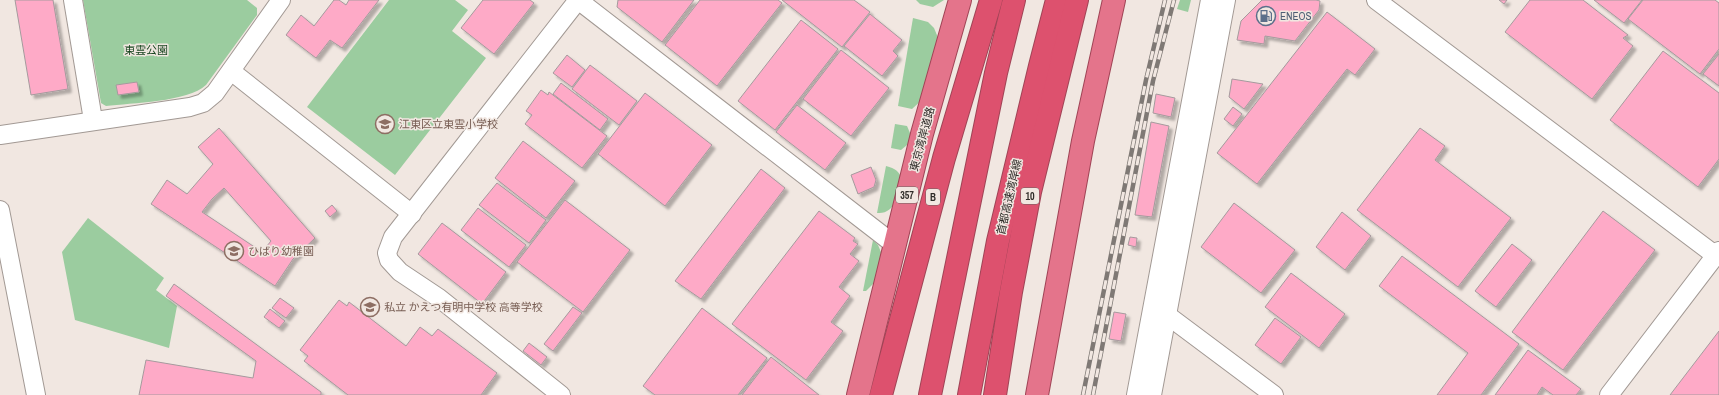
<svg xmlns="http://www.w3.org/2000/svg" width="1719" height="395" font-family="'Archivo Narrow','Noto Sans JP',sans-serif">
<defs>
<filter id="shadow"><feDropShadow dx="3.5" dy="3.5" stdDeviation="1" flood-color="#0004"/></filter>
</defs>
<rect width="100%" height="100%" fill="#f1e7e1"/>
<g fill="#9bcc9f">
<path d="M83,0H247L257,8V15L206,85C188,102 131,103 106,106L101,103Z"/>
<polygon points="389,0 455,0 468,10 452,31 486,58 395,175 307,107"/>
<polygon points="916,0 944,0 933,7 920,4"/>
<polygon points="1180,0 1191,0 1188,12 1177,9"/>
<polygon points="913,18 928,22 934,28 939,40 924,98 912,109 898,106"/>
<polygon points="895,124 907,126 913,140 901,150 891,148"/>
<path d="M886,166C905,171 902,180 897,195C895,202 893,208 887,211C884,213 880,213 877,213Z"/>
<polygon points="88,218 164,278 156,290 177,306 169,348 75,320 62,252"/>
<polygon points="873,240 878,245 883,257 879,278 866,291 863,291"/>
</g>
<g fill="#feaac7" stroke="#a59a9d" fill-rule="evenodd" filter="url(#shadow)">
<polygon points="15,0 53,0 68,89 31,95"/>
<polygon points="334,0 339,0 346,5 349,0 379,0 342,48 330,40 316,58 286,35 301,15 314,26"/>
<polygon points="483,0 530,0 534,3 494,54 461,28"/>
<polygon points="618,0 694,0 662,42 617,7"/>
<polygon points="700,0 778,0 782,3 717,86 665,45"/>
<polygon points="782,0 854,0 870,12 842,47"/>
<polygon points="1262,0 1316,0 1320,1 1319,10 1295,41 1265,36 1264,44 1237,40 1241,21"/>
<polygon points="1499,0 1507,0 1504,4"/>
<polygon points="1530,0 1583,0 1628,35 1623,38 1633,46 1592,99 1505,32"/>
<polygon points="1594,0 1642,0 1624,23"/>
<polygon points="1643,0 1715,0 1719,3 1719,49 1700,74 1628,19"/>
<polygon points="1327,12 1375,49 1355,75 1347,69 1257,184 1217,153"/>
<polygon points="870,14 902,40 893,51 898,56 882,76 844,46"/>
<polygon points="801,20 838,49 775,130 738,101"/>
<polygon points="841,50 889,88 851,136 803,99"/>
<polygon points="1663,51 1719,93 1719,159 1698,187 1610,120"/>
<polygon points="1719,54 1719,86 1703,74"/>
<polygon points="567,55 585,70 572,87 553,73"/>
<polygon points="590,65 637,101 619,125 572,89"/>
<polygon points="1232,79 1263,84 1244,109 1229,97"/>
<polygon points="137,82 139,92 118,95 116,85"/>
<polygon points="561,83 608,119 600,130 553,94"/>
<polygon points="541,90 548,95 549,92 607,136 582,168 525,124 532,115 526,111"/>
<polygon points="645,93 712,145 665,206 598,154"/>
<polygon points="1156,94 1175,98 1171,117 1153,113"/>
<polygon points="797,105 846,143 825,170 776,132"/>
<polygon points="1233,107 1242,114 1233,126 1224,119"/>
<polygon points="1151,122 1169,126 1152,217 1135,215"/>
<path d="M219,128L315,238L293,259L275,286L151,204L167,180L187,194L213,164L198,147ZM224,188L271,241L262,252L202,212L212,199Z"/>
<polygon points="1420,128 1445,146 1435,160 1511,218 1458,287 1357,210"/>
<polygon points="523,141 575,181 546,218 495,178"/>
<polygon points="871,167 876,180 874,187 858,194 851,175"/>
<polygon points="761,169 785,188 701,299 675,281"/>
<polygon points="497,183 546,220 529,243 479,205"/>
<polygon points="565,200 630,250 583,312 517,262"/>
<polygon points="1234,203 1295,250 1261,293 1201,247"/>
<polygon points="332,205 337,211 330,217 325,211"/>
<polygon points="478,208 526,245 509,267 461,230"/>
<polygon points="819,211 855,238 853,241 858,244 850,254 859,261 839,287 850,296 831,322 843,331 806,380 732,324"/>
<polygon points="1603,211 1655,250 1563,370 1512,332"/>
<polygon points="1342,212 1371,236 1345,270 1316,247"/>
<polygon points="442,223 506,272 482,304 418,254"/>
<polygon points="1130,237 1137,238 1136,247 1128,245"/>
<polygon points="1512,244 1532,260 1496,307 1475,291"/>
<polygon points="1402,256 1519,344 1481,395 1437,395 1468,353 1379,286"/>
<polygon points="1291,273 1345,314 1319,348 1265,307"/>
<polygon points="174,284 321,392 321,395 139,395 146,360 253,378 256,361 166,296"/>
<polygon points="280,298 294,308 286,318 272,308"/>
<polygon points="339,300 347,306 349,302 406,346 420,327 432,336 438,329 497,373 481,395 348,395 304,361 308,356 300,350"/>
<polygon points="573,307 582,313 553,351 544,344"/>
<polygon points="702,308 767,358 738,395 655,395 643,386"/>
<polygon points="270,309 285,321 279,328 264,317"/>
<polygon points="1114,312 1126,314 1121,341 1109,339"/>
<polygon points="1275,318 1301,337 1281,364 1255,345"/>
<polygon points="1719,331 1719,395 1670,395"/>
<polygon points="529,343 547,357 541,365 523,351"/>
<polygon points="1528,350 1581,389 1576,395 1553,395 1542,387 1537,395 1495,395"/>
<polygon points="771,357 819,395 742,395"/>
</g>
<g fill="none" stroke-linecap="round" stroke-linejoin="round">
<g stroke="#a29994" stroke-width="20">
<g id="tertiary">
<polyline points="73,0 93,120"/>
<polyline points="578,0 895,245"/>
<polyline points="1376,0 1715,255"/>
<polyline points="231,71 412,214"/>
<polyline points="0,135 190,107 203,103 215,93 281,0"/>
<polyline points="0,210 36,395"/>
<polyline points="1167,315 1274,395"/>
<polyline points="561,395 439,298 400,272 389,260 387,253 393,237 578,0"/>
<polyline points="1136,395 1210,0"/>
<polyline points="1152,395 1226,0"/>
<polyline points="1609,395 1719,251"/>
</g>
</g>
<g stroke="#a04456" stroke-width="24">
<g id="trunk">
<polyline points="858,395 922,134 960,0"/>
<polyline points="1037,395 1083,141 1114,0"/>
</g>
</g>
<g stroke="#a04456" stroke-width="24">
<g id="motorway">
<polyline points="881,395 944,158 991,0"/>
<polyline points="930,395 996,73 1014,0"/>
<polyline points="969,395 998,241 1040,66 1057,0"/>
<polyline points="995,395 1011,292 1030,192 1077,0"/>
</g>
</g>
<use href="#tertiary" stroke="#fff" stroke-width="18"/>
<use href="#trunk" stroke="#e4748b" stroke-width="22"/>
<use href="#motorway" stroke="#dd516e" stroke-width="22"/>
<g stroke="#7f7975" stroke-width="4.5">
<g id="rail">
<polyline points="1083,395 1146,80 1165,0"/>
<polyline points="1093,395 1153,81 1174,0"/>
</g>
</g>
<use href="#rail" stroke="#f1e7e1" stroke-width="3" stroke-dasharray="9" stroke-linecap="butt"/>
</g>
<defs>
<g id="fuel-ring" transform="scale(1)"><circle r="9.5" fill="#f1e7e1" stroke="#5c6f8a" stroke-width="1.5"/><path d="M-5.5-6h7V0h2V4h1.3V-2.5L3-4.5l.8-.8L6-3V5H2.5V1h-1V6h-7ZM-4.2-4.7v3.2H.2V-4.7Z" fill="#5c6f8a"/></g>
<g id="school-ring" transform="scale(1)"><circle r="9.5" fill="#f1e7e1" stroke="#8d6e63" stroke-width="1.5"/><path d="M0-5L7-2L0 1L-7-2ZM-4 1L0 2.5L4 1V4Q0 6-4 4Z" fill="#8d6e63"/></g>
</defs>
<g fill-rule="evenodd">
<use href="#fuel-ring" x="1266" y="16"/>
<use href="#school-ring" x="385" y="124"/>
<use href="#school-ring" x="234" y="251"/>
<use href="#school-ring" x="370" y="307"/>
</g>
<g text-anchor="middle" dominant-baseline="central" stroke-width="3" stroke-linejoin="round" paint-order="stroke">
<g fill="#f1e7e1" stroke="#696460" stroke-width="1">
<rect x="896" y="187" width="22" height="16" rx="3"/>
<rect x="1021" y="188" width="18" height="16" rx="3"/>
<rect x="926" y="189" width="14" height="16" rx="3"/>
</g>
<g font-size="10" font-weight="bold" fill="#2f2c29">
<text x="907" y="195">357</text>
<text x="1030" y="196">10</text>
<text x="933" y="197">B</text>
</g>
<g font-size="11" fill="#4e5e75" stroke="#f1e7e1" text-anchor="start">
<text x="1280" y="16">ENEOS</text>
</g>
<g font-size="11" fill="#17451f" stroke="#f1e7e1">
<text x="146" y="50">東雲公園</text>
</g>
<g font-size="11" fill="#785e54" stroke="#f1e7e1" text-anchor="start">
<text x="399" y="124">江東区立東雲小学校</text>
<text x="248" y="251">ひばり幼稚園</text>
<text x="384" y="307">私立 かえつ有明中学校 高等学校</text>
</g>
<g font-size="11" fill="#2f2c29" stroke="#f1e7e1">
<text transform="translate(922 139) rotate(-75)">東京湾岸道路</text>
<text transform="translate(1009 197) rotate(-77)">首都高速湾岸線</text>
</g>
</g>
</svg>
